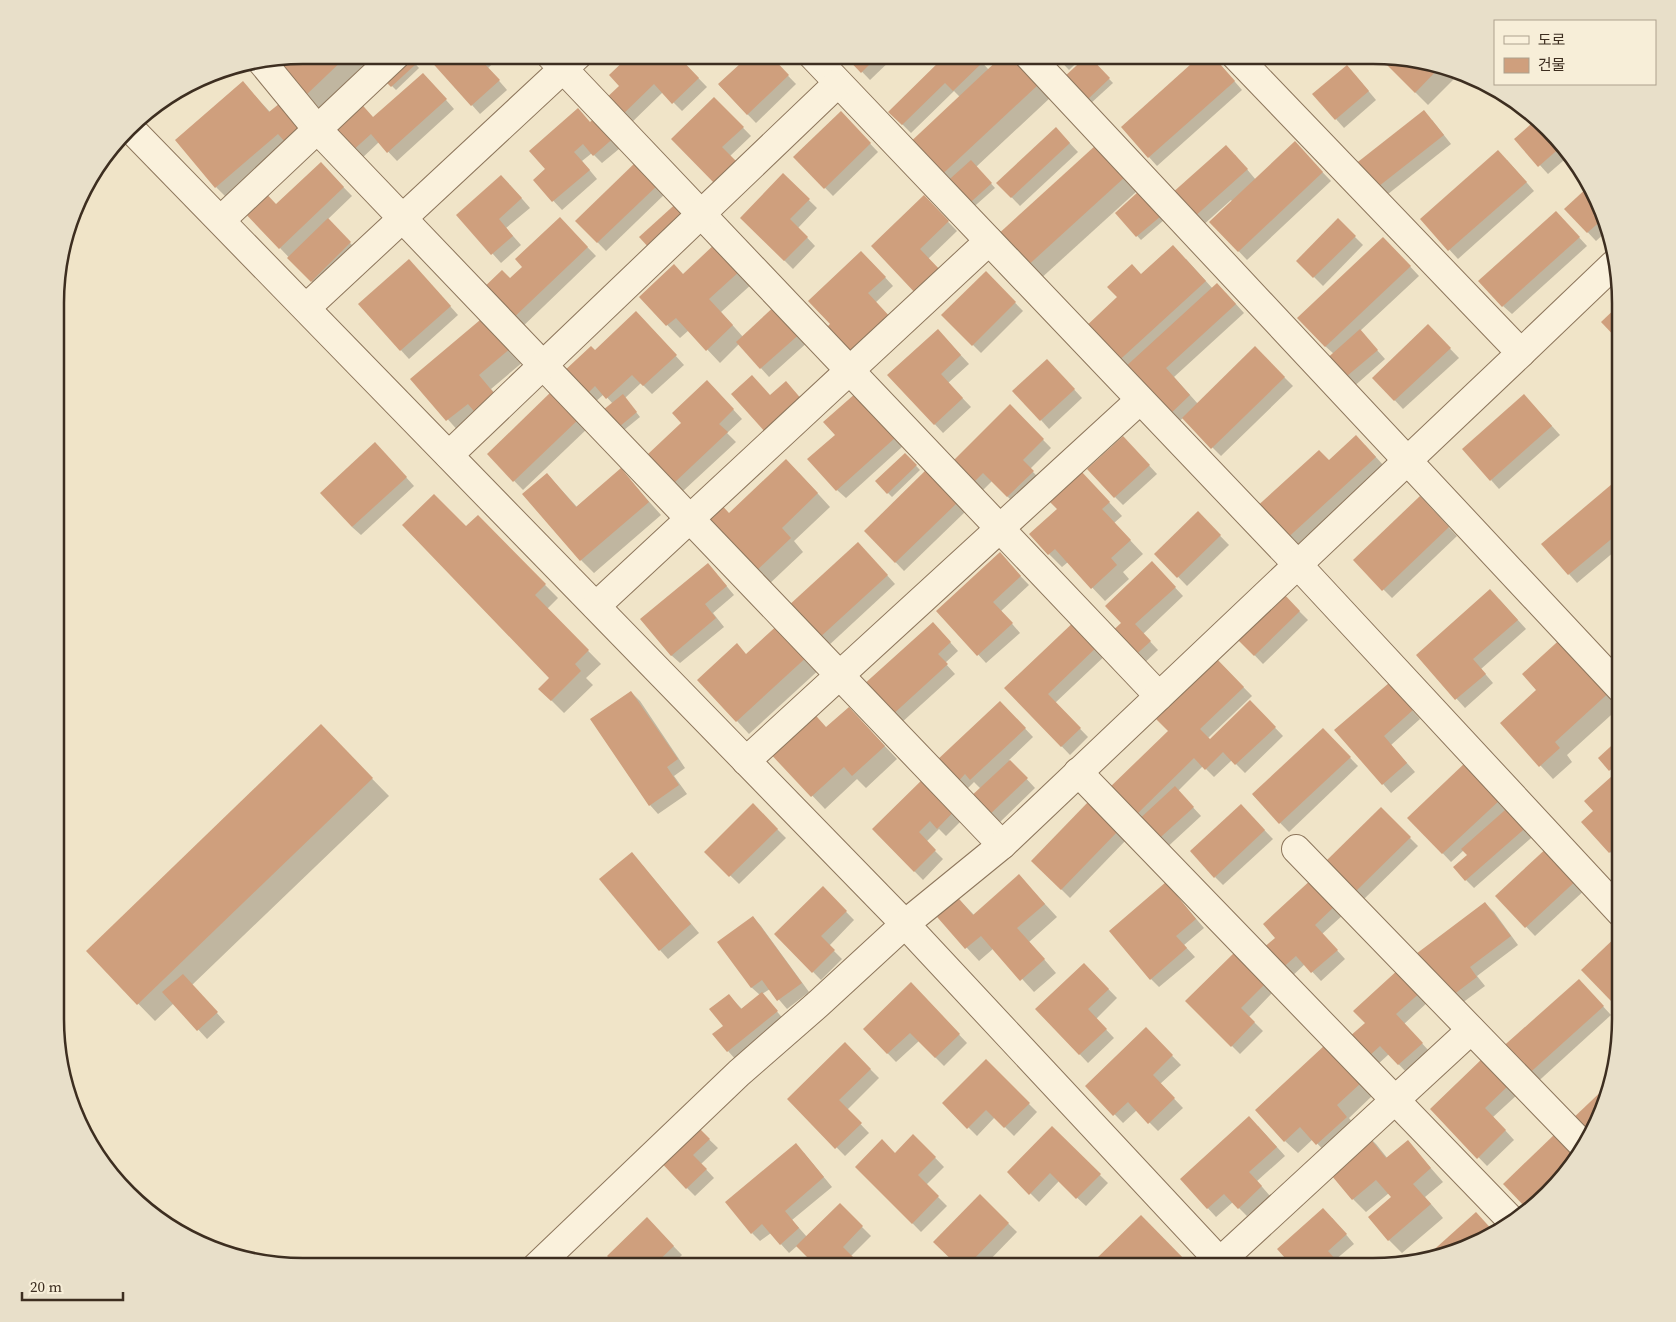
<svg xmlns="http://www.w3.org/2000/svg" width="1676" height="1322" font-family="'Source Serif 4','Noto Sans KR',serif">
<rect width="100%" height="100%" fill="#f0e4c8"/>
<g fill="#0003">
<polygon points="303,55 374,55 319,108 273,60"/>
<polygon points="407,55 419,68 396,90 380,74"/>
<polygon points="434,55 502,55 488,68 507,90 480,114 472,105"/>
<polygon points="676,55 707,87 682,111 663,92 627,127 603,103 621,86"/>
<polygon points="768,55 796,84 756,123 719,85"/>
<polygon points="846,55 896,55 870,80"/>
<polygon points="975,55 989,70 1010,55 1051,97 976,167 995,188 968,212 936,180 960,97 954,91 911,133 890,112"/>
<polygon points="1055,55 1085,55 1069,70"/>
<polygon points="1088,57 1113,83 1090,104 1066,77"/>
<polygon points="1395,57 1461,72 1428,105 1387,64"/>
<polygon points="1216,60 1242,90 1157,166 1122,127"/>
<polygon points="1355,75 1376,100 1344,128 1336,119"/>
<polygon points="243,83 270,112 318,137 229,200 216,187"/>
<polygon points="431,83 454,109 397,161 379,142 360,160 352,151 374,119"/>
<polygon points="714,98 751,136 730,156 727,194"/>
<polygon points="841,113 878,152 833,196 795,157"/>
<polygon points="1539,119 1571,154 1548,174 1516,139"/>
<polygon points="1432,120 1451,144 1383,198 1374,190"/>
<polygon points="591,124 625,144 602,163 592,153 582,161 597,179 562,210 534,180"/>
<polygon points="1064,137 1078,152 1020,206 998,183"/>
<polygon points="1096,147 1137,191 1038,281 997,237"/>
<polygon points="1303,152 1331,181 1247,260 1211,222 1233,202 1231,200 1202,226 1193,218 1235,155 1256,180"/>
<polygon points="1507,160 1534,191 1458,259 1422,220"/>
<polygon points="639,161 668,191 606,251 577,221"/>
<polygon points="321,164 352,196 327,220 359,252 320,290 280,248 277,205"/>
<polygon points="783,175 817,208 798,228 815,246 793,269 742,218"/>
<polygon points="510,185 530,208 506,228 521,245 501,263 458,215"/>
<polygon points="1590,187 1602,208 1607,231 1596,241 1566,209"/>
<polygon points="1138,193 1164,220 1141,240 1116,213"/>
<polygon points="924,197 957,231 928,259 872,246"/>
<polygon points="560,219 596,256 518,331 481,292 510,279 524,267"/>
<polygon points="1338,220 1363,245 1323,286 1298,261"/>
<polygon points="1564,221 1587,246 1512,314 1503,306"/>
<polygon points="717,244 754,282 721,312 743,337 778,305 810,340 769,377 739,344 720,363 689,330 680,338 640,297 684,276"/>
<polygon points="1392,247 1419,276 1360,331 1385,359 1351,389 1334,354 1325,346"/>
<polygon points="1186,259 1213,289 1226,293 1244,313 1174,377 1198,404 1255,348 1293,386 1221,456 1183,418 1176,424 1114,365 1141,275"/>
<polygon points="870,261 893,286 875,303 832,324"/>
<polygon points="417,269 458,315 409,359 359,304"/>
<polygon points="986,273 1023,311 981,353 943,315"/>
<polygon points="486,317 524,361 491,389 510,411 460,433 412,379"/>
<polygon points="645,322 684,365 652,394 641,383 625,398 640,417 618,435 613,404 604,394 593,404 584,396"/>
<polygon points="1428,326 1459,358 1403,409 1374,378"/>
<polygon points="946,339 969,364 948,383 971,407 943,433 889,375"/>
<polygon points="1055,369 1082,398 1049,429 1041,420"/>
<polygon points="554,391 589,427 523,490 488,454"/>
<polygon points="716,391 742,419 727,433 736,442 683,491 649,455"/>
<polygon points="855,395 903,446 846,498 837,490 836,435"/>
<polygon points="1532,404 1560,435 1499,489 1491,480"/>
<polygon points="1010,406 1051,448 1030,469 1041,480 1016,505 992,481 983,490 954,462"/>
<polygon points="1365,445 1384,466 1291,550 1283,542 1329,462"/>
<polygon points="1131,446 1157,474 1123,505 1115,497"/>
<polygon points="383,452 414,486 361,535 352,527"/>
<polygon points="905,454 920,470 892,497 876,481"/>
<polygon points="621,470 661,515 594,573 581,560 524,494 547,474 577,507"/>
<polygon points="927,471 966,511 904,571 866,531"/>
<polygon points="799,473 830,507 794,541 803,552 766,587 729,514"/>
<polygon points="1093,485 1122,516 1114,523 1143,554 1123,572 1129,579 1105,601 1068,562 1062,567 1049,554"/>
<polygon points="1612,486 1621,495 1621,546 1577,583 1569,574"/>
<polygon points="1420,498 1457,536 1392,598 1354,560"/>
<polygon points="1198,513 1229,545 1187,586 1156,554"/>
<polygon points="478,517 558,598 547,609 601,664 586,678 593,685 564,713 540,689 551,678 466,528"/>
<polygon points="866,552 895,584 827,647 818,639"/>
<polygon points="1008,563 1029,585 1001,611 1020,633 986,663 938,611"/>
<polygon points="1152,563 1183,596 1143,634 1158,650 1140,667 1123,623"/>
<polygon points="708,564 734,595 713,613 724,627 680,663 671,655"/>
<polygon points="1283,595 1308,620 1263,664 1238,638"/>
<polygon points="1499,599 1526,629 1481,669 1493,683 1465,708 1417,655"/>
<polygon points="1079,619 1110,651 1055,703 1088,737 1070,755 1006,688"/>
<polygon points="781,624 822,667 749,734 737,721 746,655"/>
<polygon points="941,632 958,651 945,663 955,674 900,724 891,716"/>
<polygon points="1214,657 1252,696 1208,738 1210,740 1250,702 1283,736 1245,773 1232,760 1214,777 1203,766 1178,791 1201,816 1162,852 1108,790 1170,731"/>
<polygon points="1524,674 1621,696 1621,706 1567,755 1572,762 1553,779 1501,723 1538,690"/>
<polygon points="631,692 640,701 685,768 674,776 687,794 658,814 650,805"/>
<polygon points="1397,693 1420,719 1391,745 1415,772 1391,793 1336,730"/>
<polygon points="1000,702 1033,737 1009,760 1035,788 996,826 981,789 974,782 965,791 937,762"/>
<polygon points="861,721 897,759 866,788 857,779 825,809 768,749 827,729"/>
<polygon points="1331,738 1358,766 1289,832 1253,795"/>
<polygon points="1621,739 1621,863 1610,852 1595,811 1615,775 1600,758"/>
<polygon points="337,743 389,796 192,985 225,1022 207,1039 174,1003 155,1021 87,951"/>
<polygon points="1466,764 1538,832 1474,888 1466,880 1469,855 1464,850 1451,862 1409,818"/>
<polygon points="928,776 967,815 946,836 939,829 926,842 943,859 923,880 873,829"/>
<polygon points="1089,803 1127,839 1070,898 1033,861"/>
<polygon points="753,805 786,838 739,884 706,852"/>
<polygon points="1381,809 1418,846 1362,901 1325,864"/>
<polygon points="1249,814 1273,839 1223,885 1215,877"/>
<polygon points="632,853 699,933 668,959 660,950"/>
<polygon points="1559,855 1588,887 1535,936 1497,896"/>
<polygon points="1019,876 1057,917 1029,942 1056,973 1034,992 994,948 979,961 933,911 953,893 974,915"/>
<polygon points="1313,880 1344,914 1322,934 1345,959 1321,981 1305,964 1290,978 1281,969 1277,938"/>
<polygon points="823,888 854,920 829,946 842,959 821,980 776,934"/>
<polygon points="1174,893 1204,928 1184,945 1195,957 1159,987 1151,979"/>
<polygon points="1485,903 1494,912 1518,945 1477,976 1485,986 1454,1009 1445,1000"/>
<polygon points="753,917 761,926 809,992 787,1009 770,989 762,994 785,1021 736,1060 728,1051 725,1026 729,996 742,1009 760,995 751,987"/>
<polygon points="1621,934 1620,1009 1583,970"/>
<polygon points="1236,953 1274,991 1249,1017 1263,1031 1240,1054 1187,1001"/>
<polygon points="1084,964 1117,998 1096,1019 1114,1038 1088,1063 1037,1009"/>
<polygon points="1400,970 1429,1001 1404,1024 1430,1052 1407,1073 1389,1054 1377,1065 1369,1056 1367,1023"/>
<polygon points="911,984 967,1043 944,1066 919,1041 896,1062 864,1029"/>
<polygon points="1587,989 1611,1015 1532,1087 1499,1051"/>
<polygon points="1146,1029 1181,1065 1160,1084 1183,1108 1158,1131 1137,1110 1123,1123 1087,1086"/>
<polygon points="845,1044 879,1078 847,1110 869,1133 845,1156 789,1099"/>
<polygon points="1325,1047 1372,1096 1349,1118 1359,1130 1363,1131 1376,1144 1388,1159 1408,1142 1443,1182 1425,1197 1443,1218 1402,1253 1389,1240 1393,1198 1389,1193 1366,1212 1353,1199 1331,1158 1313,1139 1298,1153 1285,1141"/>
<polygon points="1484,1058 1518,1094 1493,1117 1514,1140 1487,1166 1432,1109"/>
<polygon points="986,1061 1037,1112 1014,1136 995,1117 977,1136 944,1103"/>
<polygon points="693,1124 718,1148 701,1164 714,1178 695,1196 687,1188"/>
<polygon points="1258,1126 1285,1156 1257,1181 1270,1196 1247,1216 1233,1202 1216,1217 1181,1179"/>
<polygon points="1052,1128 1108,1183 1086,1206 1059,1181 1039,1202 1009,1172"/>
<polygon points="914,1136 944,1167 926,1185 947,1206 921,1232 857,1167 895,1154"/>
<polygon points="804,1153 832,1187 792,1220 807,1237 840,1205 871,1236 851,1256 861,1267 819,1267 797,1246 789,1253 771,1233 760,1241 752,1233"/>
<polygon points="1577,1155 1559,1183 1530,1210 1505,1184"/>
<polygon points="980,1196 1017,1232 983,1267 960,1267"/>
<polygon points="1332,1218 1354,1244 1335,1260 1295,1267"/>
<polygon points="647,1219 682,1255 670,1267 612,1267"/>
</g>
<g fill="#cf9f7d">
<polygon points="303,55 348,55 305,96 271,60"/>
<polygon points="408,55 416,64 391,87 378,74"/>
<polygon points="432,55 484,55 480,59 500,80 471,106 428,58"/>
<polygon points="630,55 677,55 699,78 672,104 654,84 617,120 601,103 619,86 609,75"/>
<polygon points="733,55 770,55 789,75 747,115 718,84 741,63"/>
<polygon points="844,55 879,55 861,73"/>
<polygon points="946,55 976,55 983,62 953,91 945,83 902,125 888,112"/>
<polygon points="1003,55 1012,55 1039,84 935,181 904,148"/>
<polygon points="1088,55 1110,78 1086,101 1064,77"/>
<polygon points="1201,55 1212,55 1235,81 1148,158 1121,127"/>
<polygon points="1393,56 1440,67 1415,93 1386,64"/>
<polygon points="1347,65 1369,91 1335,120 1312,94"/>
<polygon points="423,73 447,99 387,153 371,134 351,152 327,126 357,99 373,117"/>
<polygon points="243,81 269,112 285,99 306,124 285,142 278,134 215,188 175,140"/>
<polygon points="714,97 744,127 722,147 740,165 718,187 671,139"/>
<polygon points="578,108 590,122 599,114 617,135 593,156 583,144 574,152 590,170 552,202 533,180 545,169 529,151"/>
<polygon points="1424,110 1444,135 1374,190 1354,165"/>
<polygon points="841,111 871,143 824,189 793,157"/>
<polygon points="1538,118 1563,145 1538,167 1514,139"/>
<polygon points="1056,127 1070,143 1011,198 996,183"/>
<polygon points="1295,141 1323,172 1238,252 1209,222"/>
<polygon points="1096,145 1125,177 1024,269 995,237"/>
<polygon points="1226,145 1248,169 1193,218 1171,194"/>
<polygon points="1498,150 1527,182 1448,251 1420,219"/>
<polygon points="639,159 661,182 597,243 575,221"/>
<polygon points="971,160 992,183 963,209 942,186"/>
<polygon points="321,162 344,187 279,249 240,208 261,188 276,204"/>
<polygon points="783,173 810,199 790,219 808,237 784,261 740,218"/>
<polygon points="501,175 522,198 499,219 513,236 491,255 456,215"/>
<polygon points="1589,186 1602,208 1604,218 1587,233 1564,209"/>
<polygon points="1138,192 1161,216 1136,237 1115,213"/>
<polygon points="924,195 949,221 920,249 943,273 918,296 871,246"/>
<polygon points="681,199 693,213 651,250 639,237"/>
<polygon points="1556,211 1580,237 1502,307 1478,281"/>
<polygon points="560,217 588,247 508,323 479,292 502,270 510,278 522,267 515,259"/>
<polygon points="328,218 351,242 311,282 287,258"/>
<polygon points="1338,218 1356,236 1313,278 1296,261"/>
<polygon points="1383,237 1411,266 1325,347 1297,318"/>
<polygon points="717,242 742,269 709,299 733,325 706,351 676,318 666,326 639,297 674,264 683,274"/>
<polygon points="1173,245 1206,281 1113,366 1081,331 1117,297 1107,287 1132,264 1141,274"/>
<polygon points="861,251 886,277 868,293 892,319 846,361 820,334 830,324 808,301"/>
<polygon points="409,259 451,306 400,351 358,304"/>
<polygon points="986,271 1016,302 972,346 941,315"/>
<polygon points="1217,283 1236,304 1166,368 1190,395 1167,417 1123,369"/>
<polygon points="778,303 803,331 760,369 736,342"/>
<polygon points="1621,303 1621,343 1601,322"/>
<polygon points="636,311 677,355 643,386 632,375 606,399 595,386 584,397 562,373 591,346 595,350"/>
<polygon points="486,315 512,347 479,375 498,398 477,415 468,404 446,421 410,379"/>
<polygon points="1428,324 1451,348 1394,401 1372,378"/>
<polygon points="938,329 961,355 941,374 963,398 934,425 887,375"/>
<polygon points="1360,329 1378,350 1341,381 1324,361"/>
<polygon points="1255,346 1285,377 1211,449 1182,418"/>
<polygon points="1047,359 1075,389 1040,421 1012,391"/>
<polygon points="752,375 770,395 786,381 803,401 766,433 731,394"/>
<polygon points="707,380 734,409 719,424 728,432 674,483 647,455 681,423 672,413"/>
<polygon points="554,389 581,417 513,482 487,454"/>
<polygon points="856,393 896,437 836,491 807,459 835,435 823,422"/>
<polygon points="623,394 637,412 613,432 598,414"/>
<polygon points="1524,394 1552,426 1490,481 1462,449"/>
<polygon points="1010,404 1044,439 1023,460 1034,471 1007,497 983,473 973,483 952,462"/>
<polygon points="1356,435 1376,457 1282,543 1253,510 1319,450 1329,460"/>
<polygon points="1123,436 1150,465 1114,498 1087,469"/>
<polygon points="375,442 407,477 352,527 320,493"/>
<polygon points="905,453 917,465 887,494 875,481"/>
<polygon points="786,459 818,493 782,528 791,538 752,575 699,517 717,500 729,513"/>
<polygon points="621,468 649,502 580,561 522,494 547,473 576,507"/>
<polygon points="927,469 958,502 895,563 864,531"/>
<polygon points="1080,470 1110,502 1102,509 1131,540 1111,558 1117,565 1091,589 1055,549 1048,555 1029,534 1057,509 1048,500"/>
<polygon points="1612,484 1621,495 1621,531 1568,575 1541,544"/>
<polygon points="434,494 466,526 478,515 546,584 535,595 589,650 575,664 581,671 551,701 538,689 549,678 402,525"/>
<polygon points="1420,496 1449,527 1382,591 1353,560"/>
<polygon points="1198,511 1221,535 1177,578 1154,554"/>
<polygon points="858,542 888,575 817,640 787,607"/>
<polygon points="1000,552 1021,576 993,602 1013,623 977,656 936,611"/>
<polygon points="1152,561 1176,587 1135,624 1151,641 1131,659 1108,635 1121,623 1105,606"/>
<polygon points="708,563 727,586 705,604 716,618 671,656 640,619"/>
<polygon points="1490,589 1518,620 1473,659 1486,674 1455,700 1416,655"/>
<polygon points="1283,593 1300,611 1254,656 1236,638"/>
<polygon points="1079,617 1102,642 1048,694 1081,728 1061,747 1004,688"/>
<polygon points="781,622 810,654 736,722 697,680 737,643 746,654"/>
<polygon points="933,622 951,642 938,654 948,664 890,717 862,686"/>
<polygon points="1566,634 1614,688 1555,742 1560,748 1539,767 1500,723 1536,690 1522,674"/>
<polygon points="1214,656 1244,687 1200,729 1210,739 1250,700 1276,727 1235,765 1223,752 1205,770 1194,758 1134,817 1107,790 1168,731 1152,715"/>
<polygon points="1389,683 1413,710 1384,736 1407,763 1382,785 1334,730"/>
<polygon points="631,691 678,759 667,767 679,785 649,806 590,719"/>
<polygon points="1000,701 1026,728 970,780 965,774 956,784 935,762"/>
<polygon points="849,707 885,746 852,776 844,767 811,797 766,749 810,709 826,727"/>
<polygon points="321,724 373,778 137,1005 86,951"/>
<polygon points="1323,728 1351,757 1279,824 1252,794"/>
<polygon points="1621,737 1621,760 1609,771 1598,758"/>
<polygon points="1010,760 1028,778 986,818 968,799"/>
<polygon points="1466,762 1501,799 1442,854 1407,818"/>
<polygon points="1621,768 1621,842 1609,853 1581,822 1593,811 1584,801"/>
<polygon points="928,774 959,806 937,829 930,821 919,832 936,850 914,872 872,829"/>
<polygon points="1175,786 1194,807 1153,844 1134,824"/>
<polygon points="1089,801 1119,830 1061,890 1031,861"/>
<polygon points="753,803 778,829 729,877 704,852"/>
<polygon points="1513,803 1531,823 1465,881 1453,867 1467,855 1461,849"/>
<polygon points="1241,804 1265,830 1214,878 1190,851"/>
<polygon points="1381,807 1411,837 1353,894 1323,864"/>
<polygon points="1550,845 1580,877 1525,928 1495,896"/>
<polygon points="632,852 691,924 659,951 599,879"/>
<polygon points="1019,874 1045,904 1017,928 1045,959 1020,981 981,936 965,949 931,910 953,892 973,915"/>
<polygon points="1313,878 1336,905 1315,925 1338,950 1311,973 1296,956 1280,970 1262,949 1275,938 1263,924"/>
<polygon points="1166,882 1196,919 1176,936 1187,948 1150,980 1109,931"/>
<polygon points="823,886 847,911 821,936 835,950 812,973 774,934"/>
<polygon points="1485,902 1511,936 1470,967 1477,977 1445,1001 1412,957"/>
<polygon points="753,916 802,983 777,1001 762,980 751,988 717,942"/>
<polygon points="1621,932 1620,992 1611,1001 1581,970"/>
<polygon points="1236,951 1267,982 1241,1008 1255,1022 1231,1047 1185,1001"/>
<polygon points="1084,963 1109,989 1088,1009 1107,1029 1079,1055 1035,1009"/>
<polygon points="1400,968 1422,991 1396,1014 1423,1043 1398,1065 1380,1046 1368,1057 1349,1037 1365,1023 1353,1011"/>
<polygon points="183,974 218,1012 197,1031 162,992"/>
<polygon points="1579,979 1604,1006 1523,1079 1498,1051"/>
<polygon points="911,982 960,1034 935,1058 910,1033 887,1054 863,1029"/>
<polygon points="762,992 778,1011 727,1052 712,1034 723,1026 709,1009 729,994 741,1009"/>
<polygon points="1146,1027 1173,1055 1153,1075 1175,1098 1148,1124 1128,1102 1113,1116 1085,1086"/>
<polygon points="845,1042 871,1069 839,1100 862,1123 835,1149 787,1099"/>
<polygon points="1325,1045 1361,1083 1337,1105 1347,1117 1316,1145 1300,1127 1284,1142 1255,1110"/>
<polygon points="1484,1057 1510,1084 1485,1108 1506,1130 1477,1159 1430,1109"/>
<polygon points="986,1059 1030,1103 1004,1128 986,1110 967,1129 942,1103"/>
<polygon points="1609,1084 1602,1114 1586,1140 1569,1122"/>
<polygon points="1249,1116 1277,1147 1249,1172 1262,1186 1238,1209 1224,1194 1207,1209 1180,1179"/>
<polygon points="693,1122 710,1139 693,1155 707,1169 686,1189 656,1157"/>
<polygon points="1052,1126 1101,1174 1076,1199 1050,1173 1029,1195 1007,1172"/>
<polygon points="1363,1130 1386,1158 1408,1140 1431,1168 1413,1184 1431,1204 1388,1241 1368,1217 1391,1197 1376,1180 1352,1200 1322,1164"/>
<polygon points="1556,1133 1577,1154 1559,1183 1529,1211 1503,1184"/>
<polygon points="913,1134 936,1157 918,1175 939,1196 912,1224 855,1167 882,1139 895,1153"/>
<polygon points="796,1143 824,1177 785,1211 799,1228 780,1245 762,1224 751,1234 725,1202"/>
<polygon points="980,1194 1009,1223 966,1267 959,1267 933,1242"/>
<polygon points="840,1203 863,1226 843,1247 861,1265 860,1267 817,1267 796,1246"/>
<polygon points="1323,1208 1347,1234 1328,1251 1342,1267 1293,1267 1277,1249"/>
<polygon points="1476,1212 1495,1233 1468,1248 1429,1256 1428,1255"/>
<polygon points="1141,1215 1188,1263 1184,1267 1100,1267 1094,1261"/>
<polygon points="647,1217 674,1246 652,1267 610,1267 614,1263 607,1256"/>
</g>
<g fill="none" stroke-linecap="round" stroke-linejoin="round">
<g stroke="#8d765c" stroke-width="30">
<g id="minor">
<polyline points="550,55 1159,696"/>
<polyline points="812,55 1298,565 1621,913"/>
<polyline points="1028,55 1621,689"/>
<polyline points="262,62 317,129 1002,845"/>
<polyline points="130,128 905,924 1225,1267"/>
<polyline points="221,220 396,55"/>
<polyline points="306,308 578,55"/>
<polyline points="1521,353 1613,265"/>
<polyline points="449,455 838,83"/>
<polyline points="596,606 989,241"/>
<polyline points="746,761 1140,400"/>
<polyline points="1078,772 1513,1222"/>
<polyline points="1296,849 1583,1145"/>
<polyline points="536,1267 739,1073 818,1004 905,924 1002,845 1521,353 1235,55"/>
<polyline points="1214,1267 1471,1030"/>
</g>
</g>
<use href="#minor" stroke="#faf1dc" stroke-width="28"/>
</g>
<path d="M0 0H1676V1322H0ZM303 64H1373A239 239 0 0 1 1612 303V1019A239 239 0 0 1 1373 1258H303A239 239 0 0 1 64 1019V303A239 239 0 0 1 303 64Z" fill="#e8dfc9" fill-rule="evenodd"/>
<path fill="none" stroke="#3d2e20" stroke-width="2.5" d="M303 64H1373A239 239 0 0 1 1612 303V1019A239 239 0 0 1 1373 1258H303A239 239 0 0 1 64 1019V303A239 239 0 0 1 303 64Z"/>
<rect x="1494" y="20" width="162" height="65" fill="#f7eed8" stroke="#ada18e"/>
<rect x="1504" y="36" width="25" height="8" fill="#faf1dc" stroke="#ada18e"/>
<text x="1538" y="45" font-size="15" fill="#3d2e20">도로</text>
<rect x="1504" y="58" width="25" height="15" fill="#cf9f7d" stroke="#ada18e"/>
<text x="1538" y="70" font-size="15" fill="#3d2e20">건물</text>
<path d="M22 1292v8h101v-8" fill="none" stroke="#3d2e20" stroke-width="2.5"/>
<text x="30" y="1292" font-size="15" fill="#3d2e20" stroke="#f7eed8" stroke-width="4" paint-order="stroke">20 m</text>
</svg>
